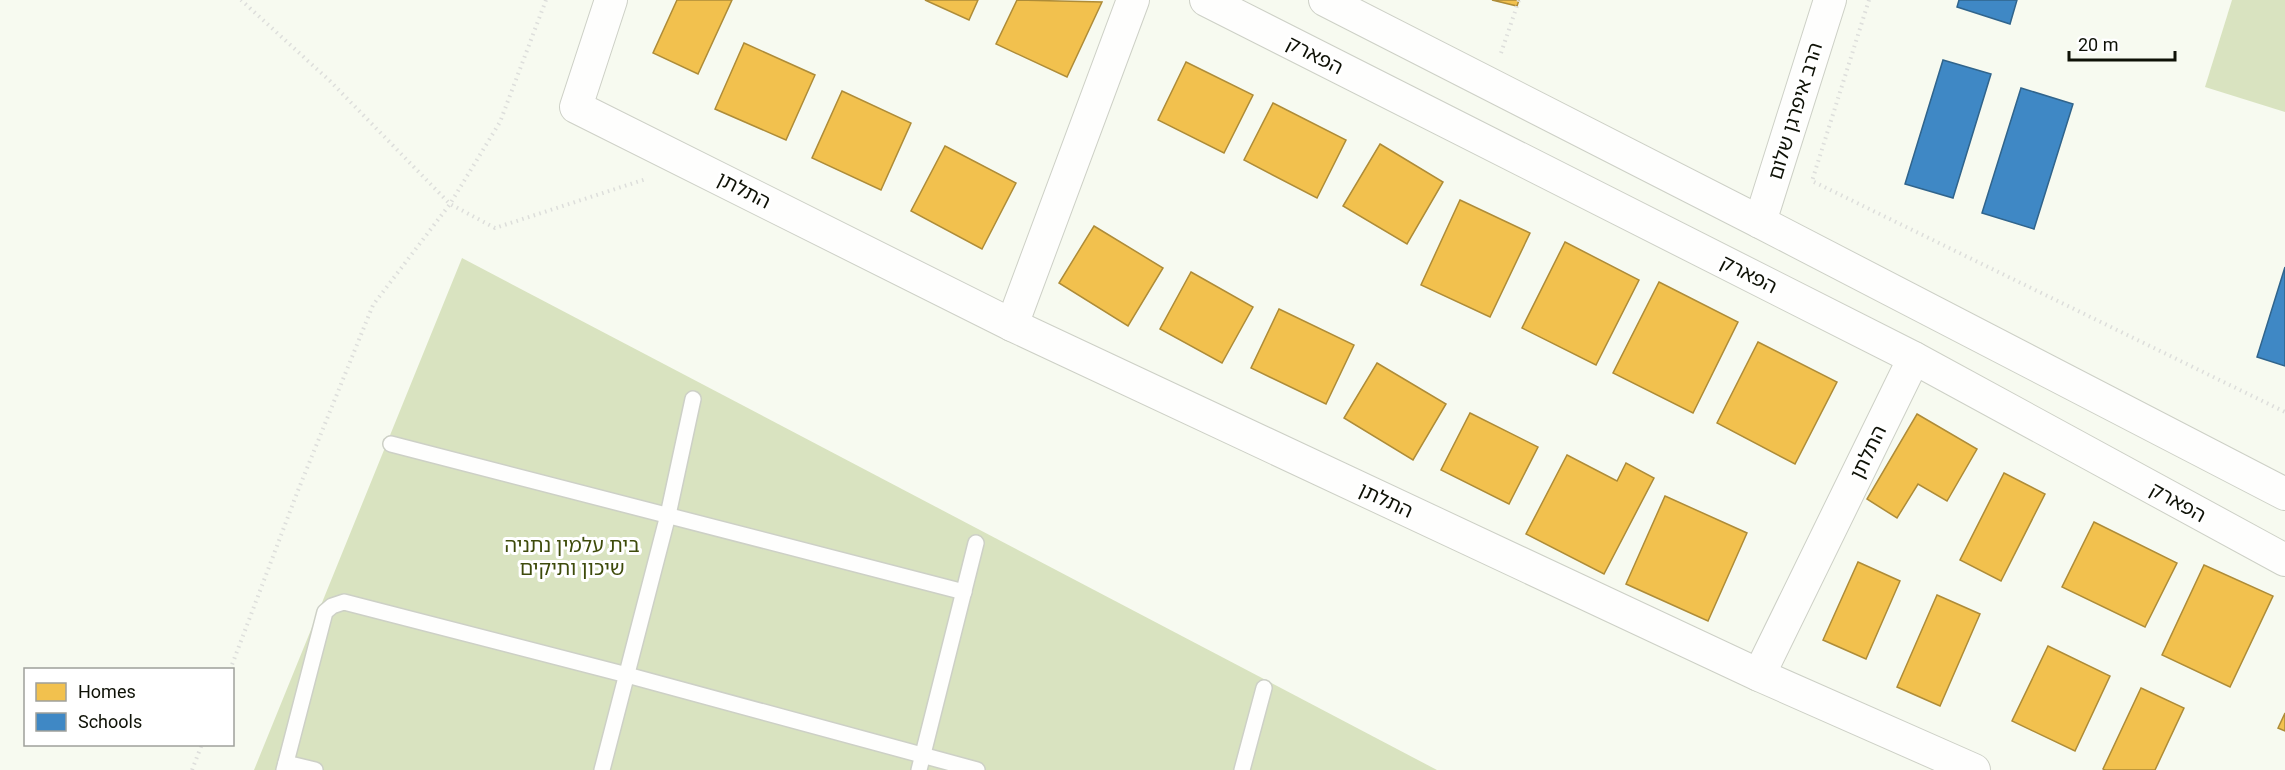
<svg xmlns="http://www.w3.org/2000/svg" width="2285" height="770" font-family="Roboto,'Noto Sans Hebrew',sans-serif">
<rect width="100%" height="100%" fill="#f7faf0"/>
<g fill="#d9e3c0">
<polygon points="2232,0 2285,0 2285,112 2205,87"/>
<polygon points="462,258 1437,770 254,770"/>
</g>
<g fill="#f2c14e" stroke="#ae8c38" stroke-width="1.5">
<polygon points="677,0 732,0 698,74 653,53"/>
<polygon points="925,0 978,0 969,20"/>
<polygon points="1017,0 1102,2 1067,77 996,44"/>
<polygon points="1492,0 1519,0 1517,6"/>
<polygon points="744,43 815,75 786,140 715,109"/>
<polygon points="1186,62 1253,95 1224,153 1158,120"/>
<polygon points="842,91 911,123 881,190 812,158"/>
<polygon points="1273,103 1346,140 1317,198 1244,160"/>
<polygon points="1380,144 1443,182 1407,244 1343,206"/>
<polygon points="945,146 1016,183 982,249 911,211"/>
<polygon points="1460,200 1530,233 1490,317 1421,285"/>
<polygon points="1094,226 1163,268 1128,326 1059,283"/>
<polygon points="1565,242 1639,280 1596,365 1522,328"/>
<polygon points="1191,272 1253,307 1222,363 1160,329"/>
<polygon points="1659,282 1738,322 1693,413 1613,373"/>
<polygon points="1279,309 1354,345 1326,404 1251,368"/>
<polygon points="1758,342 1837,382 1795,464 1717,423"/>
<polygon points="1377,363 1446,404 1413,460 1344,418"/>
<polygon points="1470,413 1538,447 1509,504 1441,470"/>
<polygon points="1917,414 1977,449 1947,501 1918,484 1897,518 1867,499"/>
<polygon points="1567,455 1617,481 1626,463 1654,478 1604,574 1526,534"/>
<polygon points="2004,473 2045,494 2001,581 1960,560"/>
<polygon points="1665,496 1747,533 1708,621 1626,584"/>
<polygon points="2094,522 2177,563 2145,627 2062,587"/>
<polygon points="1858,562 1900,581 1866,659 1823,640"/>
<polygon points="2204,565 2273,596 2230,687 2162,655"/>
<polygon points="1937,595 1980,614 1940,706 1897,687"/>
<polygon points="2048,646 2110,676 2075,751 2012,721"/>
<polygon points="2141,688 2184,708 2155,770 2105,770 2103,769"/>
<polygon points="2285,713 2285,731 2278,728"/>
</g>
<g fill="#3f88c5" stroke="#30648c" stroke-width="1.5">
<polygon points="1959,0 2017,0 2010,24 1957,7"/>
<polygon points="1943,60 1991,74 1953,198 1905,184"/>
<polygon points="2021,88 2073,104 2034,229 1982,213"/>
<polygon points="2285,267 2285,366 2257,357"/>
</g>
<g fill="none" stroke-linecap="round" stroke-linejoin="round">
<g stroke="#cdd0c6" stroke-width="18">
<g id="lane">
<polyline points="391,444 964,592"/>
<polyline points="286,763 315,770"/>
<polyline points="284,770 325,612 332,606 344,602 627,675 977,770"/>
<polyline points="602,770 668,515 693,399"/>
<polyline points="919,770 976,543"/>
<polyline points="1242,770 1264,688"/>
</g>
</g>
<g stroke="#cdd0c6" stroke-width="34">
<g id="street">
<polyline points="611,0 576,107 1012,325 1759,675 1974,770"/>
<polyline points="1206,0 1914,358 2285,560"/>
<polyline points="1325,0 1760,222 2285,494"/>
<polyline points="1760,222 1830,0"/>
<polyline points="1012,325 1133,0"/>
<polyline points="1759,675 1914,358"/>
</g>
</g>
<g stroke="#dddedb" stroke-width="4" stroke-dasharray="1.5 4.5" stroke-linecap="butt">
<polyline points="546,0 500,122 450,204 495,228 646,179"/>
<polyline points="1869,0 1812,181 2285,412"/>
<polyline points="1501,53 1519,0"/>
<polyline points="230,670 297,493 373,305 450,204 330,81 241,0"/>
<polyline points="192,770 202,744"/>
</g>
<use href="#lane" stroke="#fefefd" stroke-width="15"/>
<use href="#street" stroke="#fefefd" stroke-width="32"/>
</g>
<g text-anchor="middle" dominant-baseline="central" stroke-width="6" stroke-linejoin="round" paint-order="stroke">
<g font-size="20" fill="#0e1106" stroke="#fff">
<text transform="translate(1315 55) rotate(27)">הפארק</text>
<text transform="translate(1795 111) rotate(-73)">הרב איפרגן שלום</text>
<text transform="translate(744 190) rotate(27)">התלתן</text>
<text transform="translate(1749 274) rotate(27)">הפארק</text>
<text transform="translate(1868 452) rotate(-64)">התלתן</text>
<text transform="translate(1386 500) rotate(25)">התלתן</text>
<text transform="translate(2178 502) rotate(29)">הפארק</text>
</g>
<g font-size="20" fill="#3e4b0b" stroke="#fff">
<text x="572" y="545">בית עלמין נתניה<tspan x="572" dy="23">שיכון ותיקים</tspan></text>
</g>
</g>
<rect x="24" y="668" width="210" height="78" fill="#ffffff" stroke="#9fa09b" stroke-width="1.5"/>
<rect x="36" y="683" width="30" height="18" fill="#f2c14e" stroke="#9fa09b" stroke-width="1.5"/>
<text x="78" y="698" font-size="18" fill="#0e1106">Homes</text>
<rect x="36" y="713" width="30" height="18" fill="#3f88c5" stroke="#9fa09b" stroke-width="1.5"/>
<text x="78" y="728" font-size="18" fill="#0e1106">Schools</text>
<path d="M2069 51v9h106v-9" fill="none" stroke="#0e1106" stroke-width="3"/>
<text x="2078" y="51" font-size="18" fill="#0e1106" stroke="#ffffff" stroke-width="4.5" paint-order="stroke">20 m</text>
</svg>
